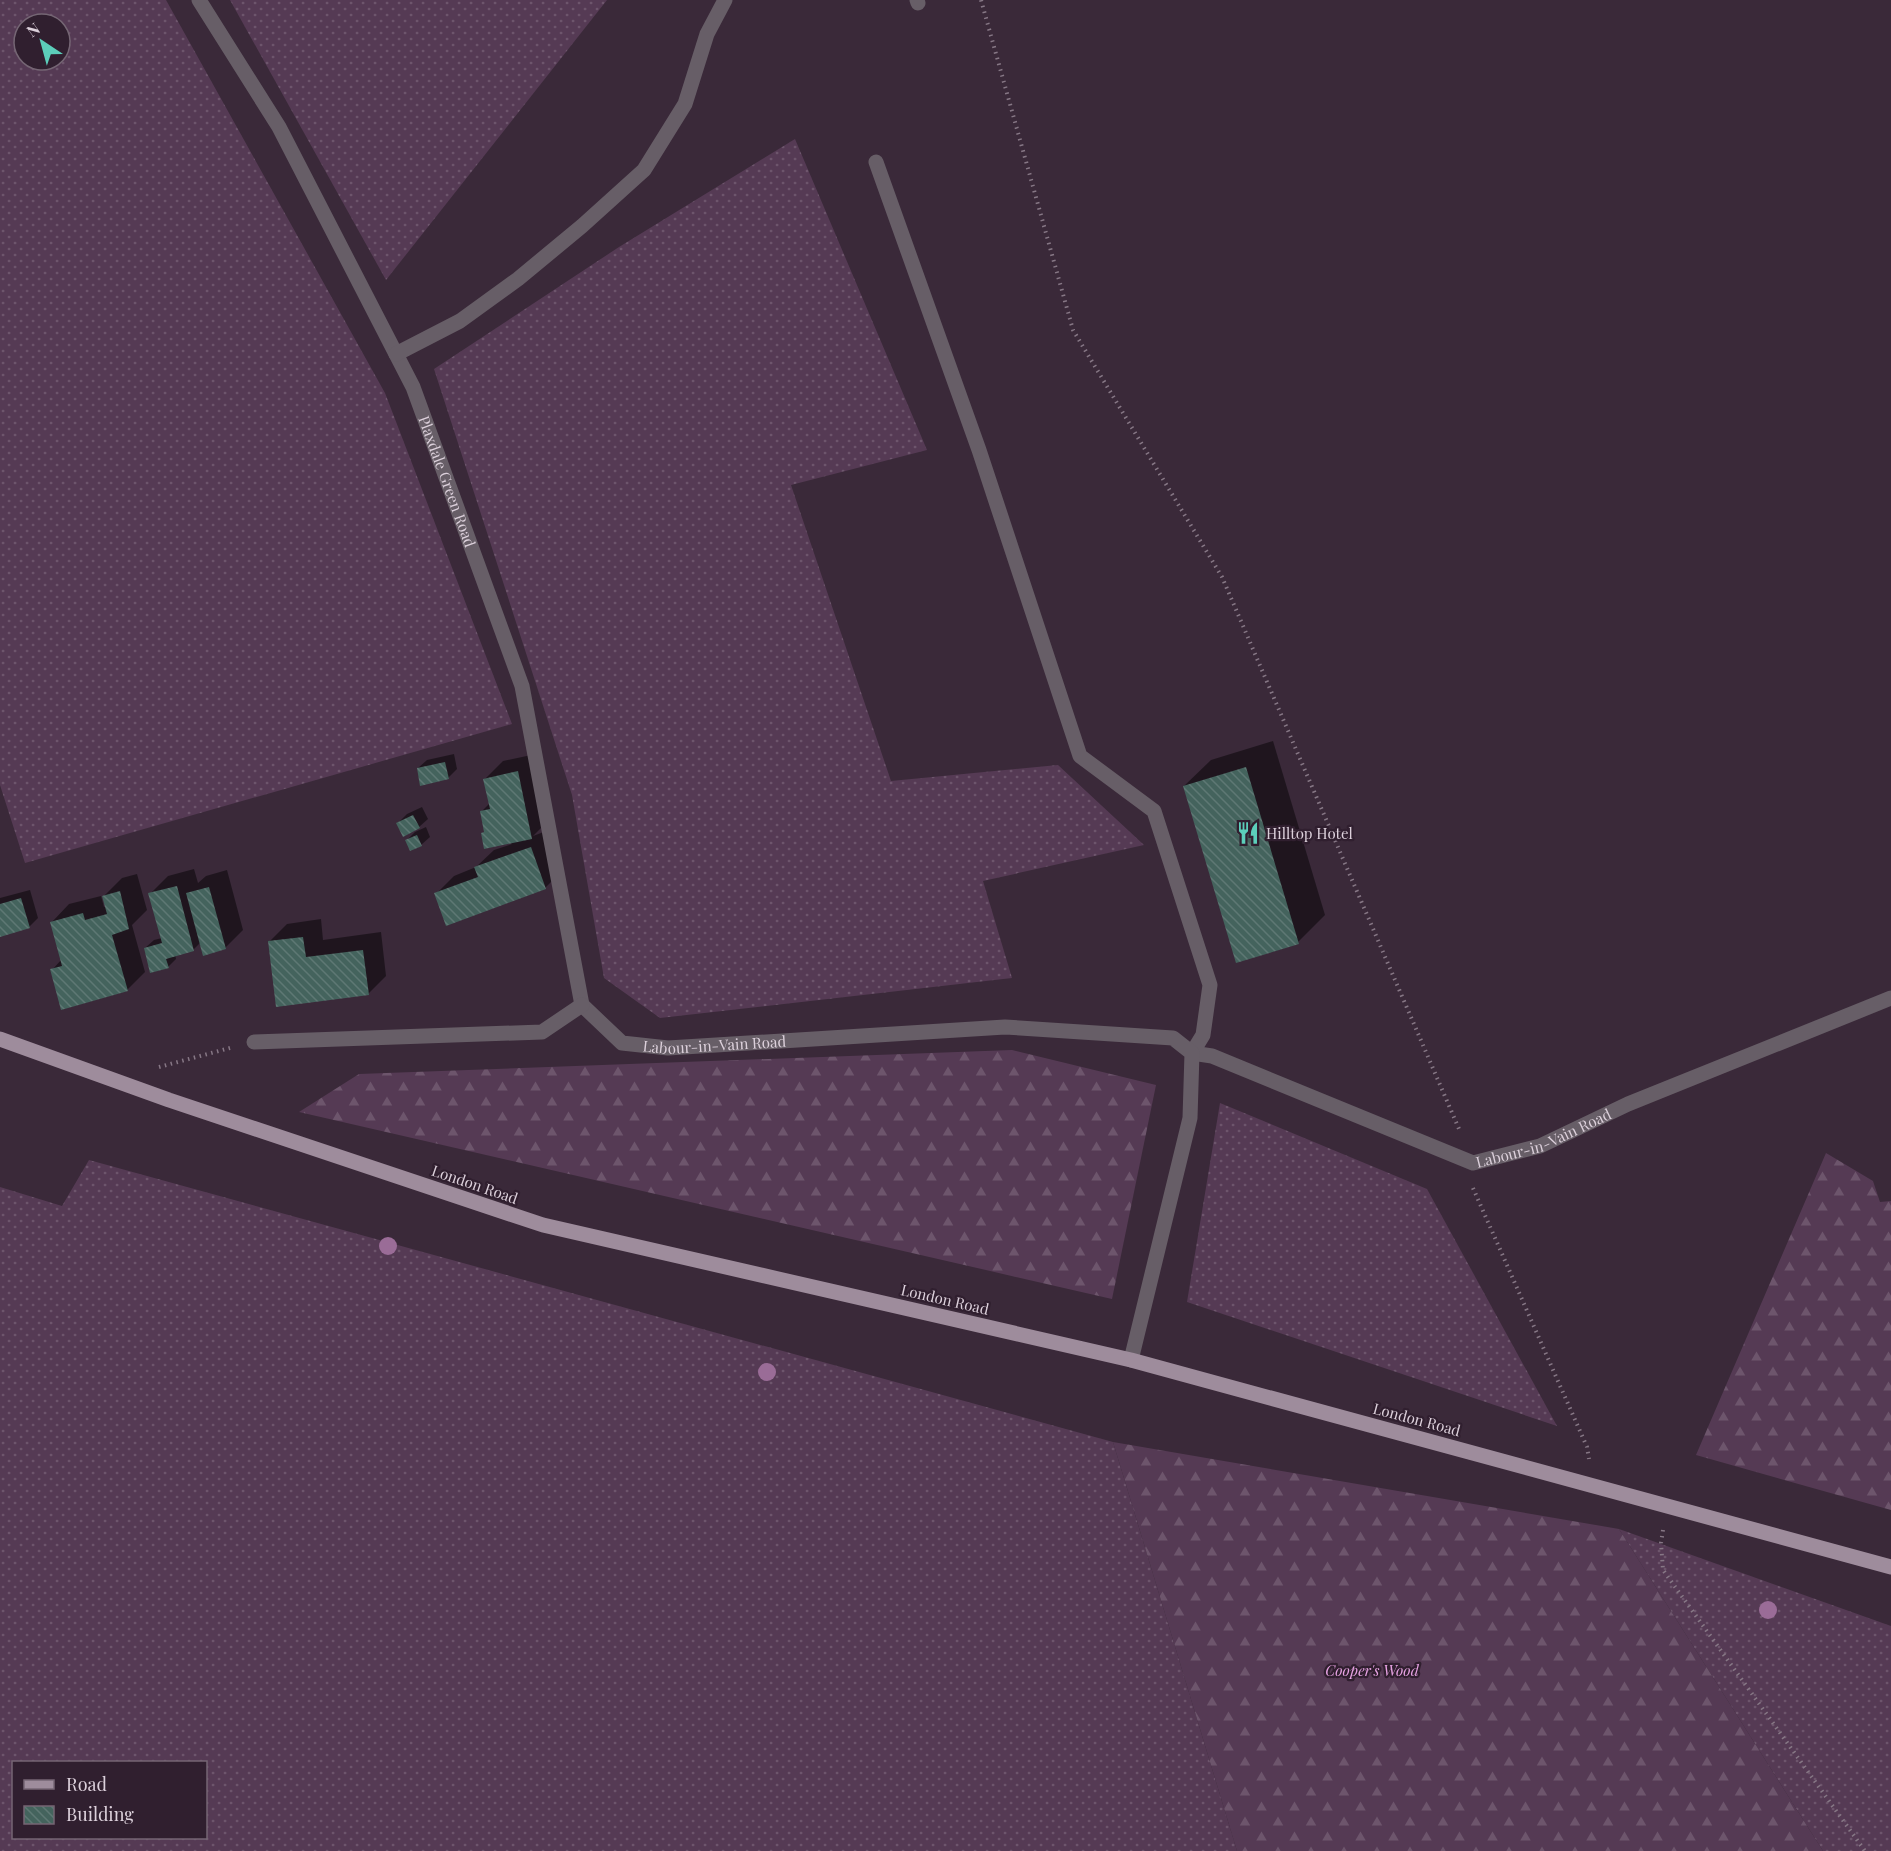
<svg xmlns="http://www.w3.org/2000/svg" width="1891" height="1851" font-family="'Playfair Display',serif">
<defs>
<pattern id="grass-dots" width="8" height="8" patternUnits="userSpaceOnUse" patternTransform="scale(1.5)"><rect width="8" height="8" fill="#553a54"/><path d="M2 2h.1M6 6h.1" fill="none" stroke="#6d556c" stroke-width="1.8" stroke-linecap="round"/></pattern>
<pattern id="forest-firs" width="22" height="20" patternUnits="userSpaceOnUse" patternTransform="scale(1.5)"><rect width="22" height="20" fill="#553a54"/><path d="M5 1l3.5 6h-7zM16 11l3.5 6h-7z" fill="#6d556c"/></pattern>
<pattern id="building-back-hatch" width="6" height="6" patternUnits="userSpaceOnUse" patternTransform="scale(1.5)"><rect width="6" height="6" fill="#44635d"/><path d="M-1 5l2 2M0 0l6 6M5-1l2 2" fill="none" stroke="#5e7874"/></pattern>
</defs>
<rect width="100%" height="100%" fill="#3a2939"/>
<g fill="url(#grass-dots)" fill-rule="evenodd">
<path d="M0,0H166L385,393L512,724L25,863L0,785ZM24,24H60V60H24Z"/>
<polygon points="230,0 607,0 386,280"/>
<polygon points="795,139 927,450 791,485 891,781 1058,765 1144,845 983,881 1012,978 660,1018 604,978 572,795 434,369 619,247"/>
<polygon points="1220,1103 1427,1189 1557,1426 1187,1302"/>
<path d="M89,1160L1113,1442L1237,1851H0V1187L62,1206ZM14,1762H206V1838H14Z"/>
<polygon points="1619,1529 1891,1626 1891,1851 1823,1851"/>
</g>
<g fill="url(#forest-firs)">
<polygon points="1012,1050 1156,1085 1112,1299 299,1112 359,1074"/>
<polygon points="1826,1153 1873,1181 1880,1202 1891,1201 1891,1510 1696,1455"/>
<polygon points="1113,1442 1619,1529 1823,1851 1237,1851"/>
</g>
<g fill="#0007">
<polygon points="1273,741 1325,915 1298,942 1184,786 1211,760"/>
<polygon points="454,754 457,769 448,778 418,768 427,760"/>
<polygon points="536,754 549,820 533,836 549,830 563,870 545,888 436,894 454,876 476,867 494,850 512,844 485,831 481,812 490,803 485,779 503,761"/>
<polygon points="422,807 428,819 419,827 398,823 407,814"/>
<polygon points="426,827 430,837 421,845 407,840 415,832"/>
<polygon points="194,869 198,883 206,876 227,870 243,930 225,948 201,942 193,950 175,954 176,959 168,967 145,948 154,940 162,938 150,894 168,876"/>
<polygon points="137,874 147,910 132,925 145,972 127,990 52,970 62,959 52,922 69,904 101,896 104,907 106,907 104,896 122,878"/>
<polygon points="30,890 38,918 29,927 0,935 0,898"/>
<polygon points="321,919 323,940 381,932 386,976 368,994 269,942 287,924"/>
</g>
<g fill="url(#building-back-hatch)">
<polygon points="445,762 449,779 420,786 417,768"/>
<polygon points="1246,767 1299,944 1236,963 1183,786"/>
<polygon points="518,771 532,839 484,849 481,833 484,832 480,811 490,809 483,779"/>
<polygon points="413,815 420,828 403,837 396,823"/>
<polygon points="417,835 422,846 410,851 405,840"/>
<polygon points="531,847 546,889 446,926 434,893 478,877 474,867"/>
<polygon points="177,886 194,951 166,959 169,968 150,973 144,948 162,943 148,893"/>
<polygon points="209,887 226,949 203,956 186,893"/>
<polygon points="120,891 129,929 112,935 128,991 61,1010 50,969 62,966 50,922 83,913 85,920 107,914 102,896"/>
<polygon points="21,898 30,928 0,937 0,904"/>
<polygon points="303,937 306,957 363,950 369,995 276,1007 268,941"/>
</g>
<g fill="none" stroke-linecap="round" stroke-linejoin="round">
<g stroke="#867785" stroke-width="4" stroke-dasharray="1.5 4.5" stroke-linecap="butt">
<polyline points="981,0 1073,330 1222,577 1459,1129"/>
<polyline points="159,1067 230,1048"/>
<polyline points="1473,1188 1587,1447 1589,1459"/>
<polyline points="1663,1530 1661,1543 1663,1570 1865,1851"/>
</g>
<g stroke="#675e67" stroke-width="15">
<path id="s1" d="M199,0L279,127L413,387L522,686L582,1005"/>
<polyline points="917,0 918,3"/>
<path id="s2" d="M876,162L979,450L1080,756L1154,811L1210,985L1203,1035L1192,1053L1212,1056L1473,1163L1540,1146L1628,1104L1891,998"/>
<polyline points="396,354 460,321 518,279 582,226 644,170 685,104 707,34 725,0"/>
<path id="s3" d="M582,1005L622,1043L668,1048L1005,1027L1173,1038L1192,1053L1190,1118L1131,1360"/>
<polyline points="254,1042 542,1032 582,1005"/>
</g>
<polyline stroke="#9e8c9c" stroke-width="15" points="0,1039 169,1100 543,1225 1131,1360 1891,1567"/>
</g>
<g fill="#9a6c97">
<circle cx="388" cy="1246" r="9"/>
<circle cx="767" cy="1372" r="9"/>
<circle cx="1768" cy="1610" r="9"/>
</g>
<defs>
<g id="restaurant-bare" transform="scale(1.8)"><path d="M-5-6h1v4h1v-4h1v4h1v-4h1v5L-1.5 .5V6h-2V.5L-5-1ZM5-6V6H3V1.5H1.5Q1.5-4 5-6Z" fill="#5cceba" stroke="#301f2f" stroke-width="2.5" paint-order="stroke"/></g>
</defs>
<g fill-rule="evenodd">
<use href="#restaurant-bare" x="1248" y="833"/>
</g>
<g text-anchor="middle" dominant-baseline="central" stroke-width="4.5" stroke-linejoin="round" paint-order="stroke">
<g font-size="15" fill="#dcd0db" stroke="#301f2f">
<text stroke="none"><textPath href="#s1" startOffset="543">Plaxdale Green Road</textPath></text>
<text stroke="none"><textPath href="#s3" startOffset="148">Labour-in-Vain Road</textPath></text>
<text stroke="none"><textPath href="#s2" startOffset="1352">Labour-in-Vain Road</textPath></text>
<text transform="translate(475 1184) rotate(19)">London Road</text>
<text transform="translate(945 1299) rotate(13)">London Road</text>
<text transform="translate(1417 1419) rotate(15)">London Road</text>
</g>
<g font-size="15" fill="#dcd0db" stroke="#301f2f" text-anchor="start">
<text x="1266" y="833">Hilltop Hotel</text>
</g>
<g font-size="15" font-style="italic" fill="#e8a3e4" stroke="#301f2f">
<text x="1372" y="1670">Cooper's Wood</text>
</g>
</g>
<rect x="12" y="1761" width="195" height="78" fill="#301f2f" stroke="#756674" stroke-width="1.5"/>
<rect x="24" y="1780" width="30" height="9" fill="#9e8c9c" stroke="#756674" stroke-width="1.5"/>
<text x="66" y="1791" font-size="18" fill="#dcd0db">Road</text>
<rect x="24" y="1806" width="30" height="18" fill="url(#building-back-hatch)" stroke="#756674" stroke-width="1.5"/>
<text x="66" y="1821" font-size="18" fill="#dcd0db">Building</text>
<g transform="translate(42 42) rotate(324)"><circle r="28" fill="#301f2f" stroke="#756674" stroke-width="1.5"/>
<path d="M0-4.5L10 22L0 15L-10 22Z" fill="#5cceba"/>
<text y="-9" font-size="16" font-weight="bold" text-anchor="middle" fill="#dcd0db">N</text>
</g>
</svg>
